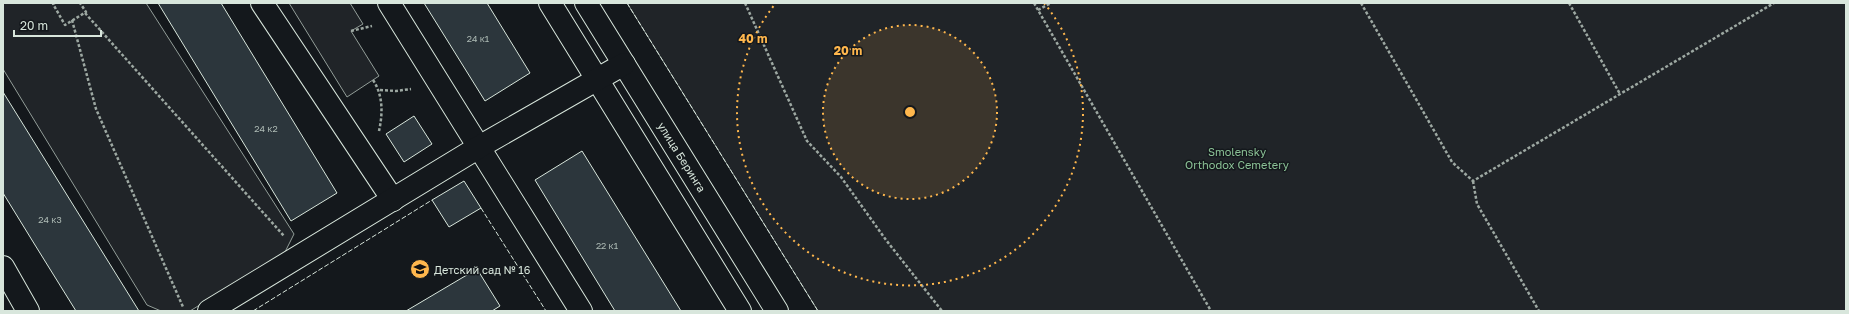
<svg xmlns="http://www.w3.org/2000/svg" width="1849" height="314" font-family="'Golos Text',sans-serif">
<rect width="100%" height="100%" fill="#14181c"/>
<g fill="#202428" stroke="#939e99">
<polygon points="3,3 146,3 294,234 285,252 190,311 161,311 147,305 3,69"/>
<polygon points="289,3 350,3 363,24 351,31 379,76 347,97"/>
<polygon points="627,3 1846,3 1846,311 818,311"/>
</g>
<g fill="#2c363c" stroke="#d8e6dc">
<polygon points="158,3 221,3 337,193 291,221"/>
<polygon points="424,3 487,3 530,73 485,101"/>
<polygon points="3,92 139,311 76,311 35,245 3,193"/>
<polygon points="414,116 432,144 404,162 386,134"/>
<polygon points="582,151 681,311 615,311 535,180"/>
<polygon points="464,181 481,208 449,227 432,200"/>
<polygon points="477,269 500,306 492,311 406,311"/>
</g>
<g fill="none" stroke-linecap="round" stroke-linejoin="round">
<g stroke="#d8e6dc" stroke-width="24">
<g id="minor">
<polyline points="262,3 393,200"/>
<polyline points="389,3 581,311"/>
<polyline points="550,3 740,311"/>
<polyline points="586,3 777,311"/>
<polyline points="3,267 28,311"/>
<polyline points="209,311 479,147 624,64"/>
</g>
</g>
<g stroke="#9da8a2" stroke-width="2.5" stroke-dasharray="3 2" stroke-linecap="butt">
<polyline points="55,3 53,4 65,25 86,12 80,3"/>
<polyline points="745,3 807,141 841,177 886,240 942,311"/>
<polyline points="1034,3 1211,311"/>
<polyline points="1361,3 1452,162 1473,181 1774,3"/>
<polyline points="1569,3 1620,94"/>
<polyline points="1038,10 1051,3"/>
<polyline points="85,13 284,236"/>
<polyline points="72,20 96,109 183,307"/>
<polyline points="351,31 372,26"/>
<path d="M373,80C383,95 383,113 379,131"/>
<polyline points="380,90 396,91 411,89"/>
<polyline points="1473,181 1477,204 1539,311"/>
</g>
<use href="#minor" stroke="#14181c" stroke-width="22"/>
<g stroke="#d8e6dc" stroke-width="1" stroke-dasharray="5 2" stroke-linecap="butt">
<polyline points="627,3 818,311"/>
<polyline points="481,208 546,311"/>
<polyline points="253,311 432,200"/>
</g>
</g>
<circle cx="910" cy="112" r="87" fill="#ffb74d" fill-opacity=".12"/>
<g fill="none" stroke="#ffb74d" stroke-width="2" stroke-dasharray="2 4">
<circle cx="910" cy="112" r="87"/>
<path d="M1044 3A173 173 0 1 1 776 3"/>
</g>
<defs>
<g id="school-disc" transform="scale(1)"><circle r="9.5" fill="#ffb74d" stroke="#14181c"/><path d="M0-5L7-2L0 1L-7-2ZM-4 1L0 2.5L4 1V4Q0 6-4 4Z" fill="#111"/></g>
</defs>
<g fill-rule="evenodd">
<use href="#school-disc" x="420" y="269"/>
</g>
<g text-anchor="middle" dominant-baseline="central" stroke-width="3" stroke-linejoin="round" paint-order="stroke">
<g font-size="9" fill="#adbab4">
<text x="478" y="38">24 к1</text>
<text x="266" y="128">24 к2</text>
<text x="50" y="219">24 к3</text>
<text x="607" y="245">22 к1</text>
</g>
<g font-size="11" fill="#8ac095" stroke="#14181c">
<text x="1237" y="151">Smolensky<tspan x="1237" dy="13">Orthodox Cemetery</tspan></text>
</g>
<g font-size="11" fill="#d8e6dc" stroke="#14181c">
<text transform="translate(682 157) rotate(58)">улица Беринга</text>
</g>
<g font-size="11" fill="#d8e6dc" stroke="#14181c" text-anchor="start">
<text x="434" y="269">Детский сад № 16</text>
</g>
</g>
<circle cx="910" cy="112" r="6" fill="#ffb74d" stroke="#14181c" stroke-width="2"/>
<g font-size="12" text-anchor="middle" font-weight="bold" fill="#ffb74d" stroke="#14181c" stroke-width="3" stroke-linejoin="round" paint-order="stroke">
<text x="753" y="43">40 m</text>
<text x="848" y="55">20 m</text>
</g>
<rect width="1849" height="314" fill="none" stroke="#d8e6dc" stroke-width="8"/>
<path d="M14 30v6h87v-6" fill="none" stroke="#d8e6dc" stroke-width="2"/>
<text x="20" y="30" font-size="12" fill="#d8e6dc" stroke="#14181c" stroke-width="3" paint-order="stroke">20 m</text>
</svg>
